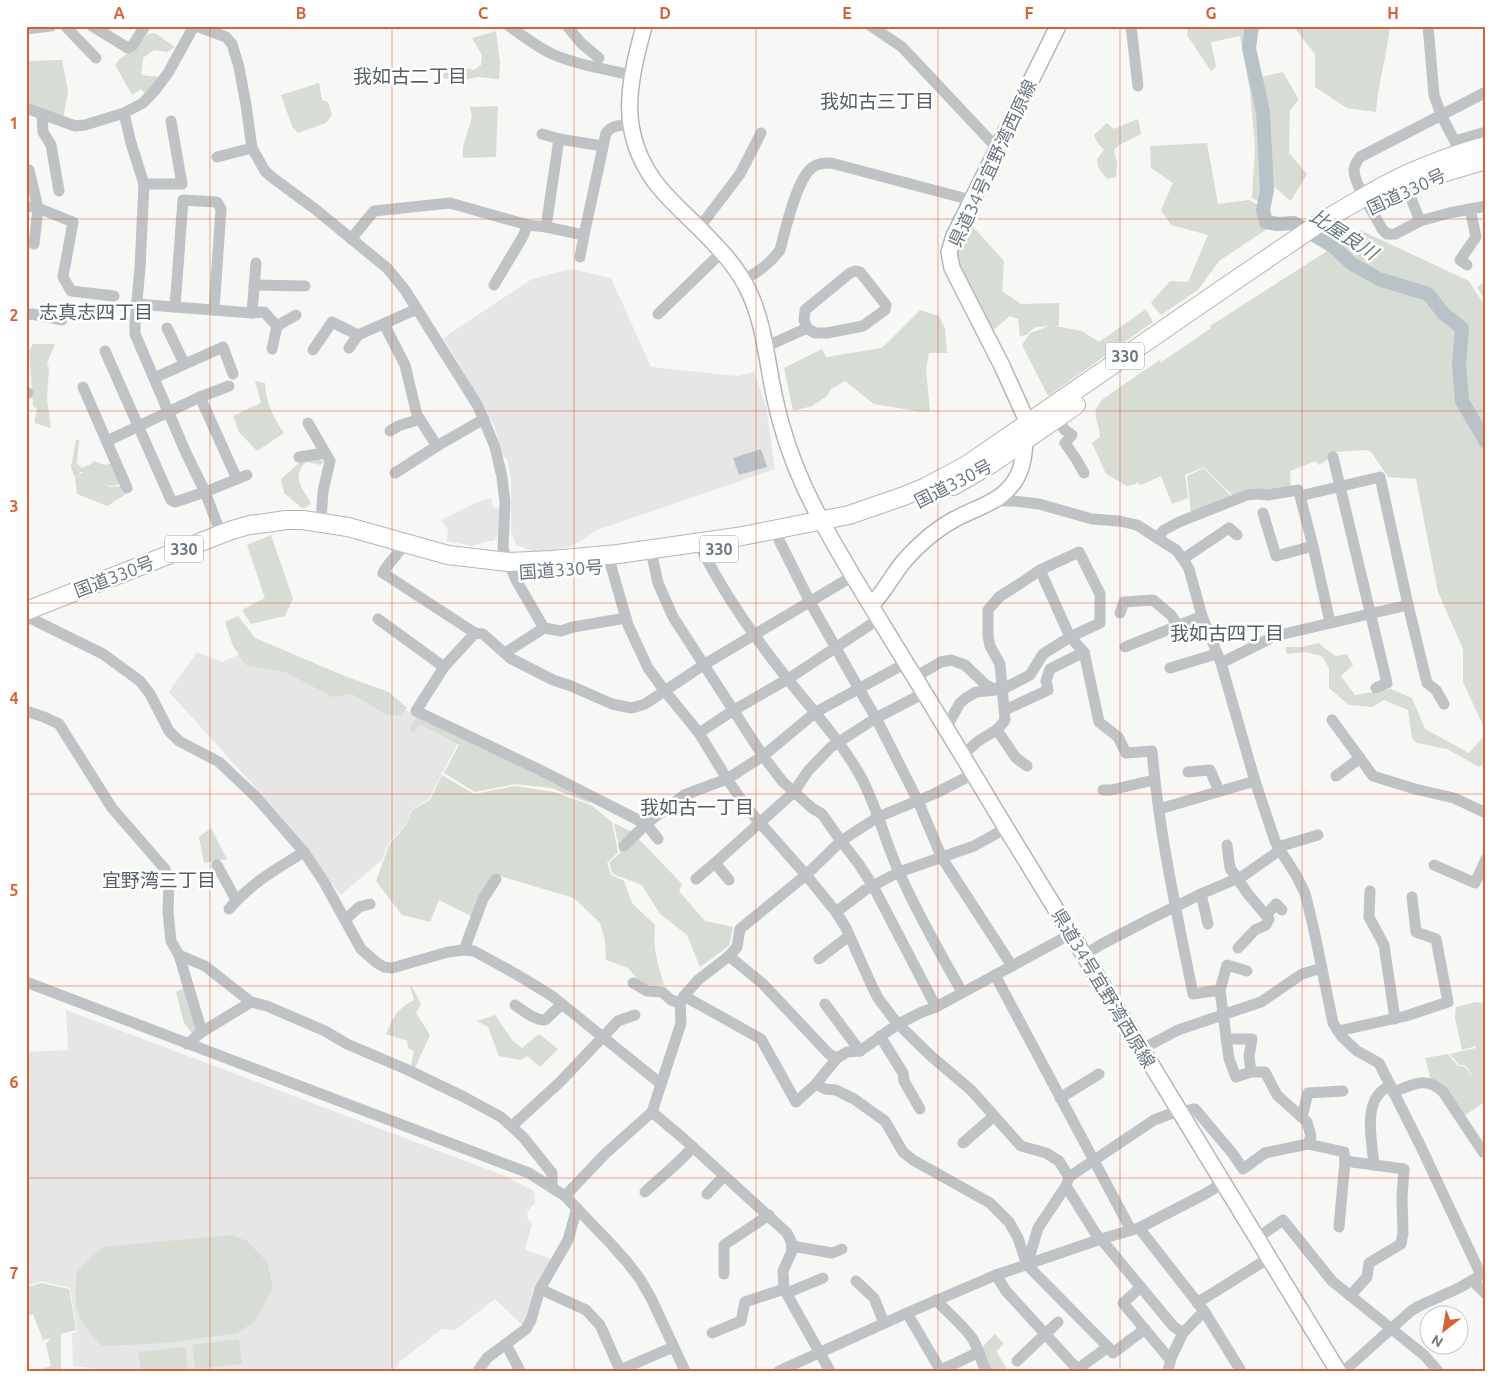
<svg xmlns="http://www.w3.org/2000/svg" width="1512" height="1397" font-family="Ubuntu,'Noto Sans JP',sans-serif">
<rect width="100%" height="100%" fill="#f7f7f5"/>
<g fill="#e5e6e5">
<polygon points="571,269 611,278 651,367 737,376 754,372 766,406 775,469 597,530 572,546 538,553 516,545 511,531 511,479 507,459 504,457 494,425 486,409 443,338 532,279"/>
<polygon points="491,498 493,507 499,508 501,513 497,538 493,541 488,541 473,546 447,541 448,530 441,520 475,503"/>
<polygon points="258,646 462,735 429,799 411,810 406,824 388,844 382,860 341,895 254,786 169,692 197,652 222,662"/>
<polygon points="66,1010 505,1176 534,1191 535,1203 528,1211 527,1217 532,1224 525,1250 552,1259 533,1290 525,1322 523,1326 495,1299 455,1330 442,1329 399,1362 398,1367 389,1371 114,1371 73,1366 72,1333 77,1332 70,1288 41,1281 26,1287 26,1261 29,1260 26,1254 26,1052 68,1050"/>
</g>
<g fill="#d7dcd4">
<polygon points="1188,26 1258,26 1254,42 1262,77 1283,72 1299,100 1290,110 1289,153 1307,174 1291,201 1274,187 1266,206 1252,198 1255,148 1250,91 1240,36 1211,42 1216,67 1211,71 1187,35"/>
<path d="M1293,26H1390C1387,55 1378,83 1376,112L1347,108L1315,87V54Z"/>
<polygon points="496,31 500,63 499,79 477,77 460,81 443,78 444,71 454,72 458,66 474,70 481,65 482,55 472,38"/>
<polygon points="155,33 175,47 167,52 154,50 143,58 141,75 160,77 146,94 141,89 132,95 115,65 120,59 137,47 148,34"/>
<polygon points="62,60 68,91 63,119 26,103 26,61"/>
<polygon points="319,83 322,100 328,102 332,115 326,123 298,133 292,126 281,95"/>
<polygon points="498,106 496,157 463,158 463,147 472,117 470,107"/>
<polygon points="1138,119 1141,134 1119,145 1114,150 1117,163 1116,177 1107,179 1098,167 1097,159 1104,150 1097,142 1094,135 1107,123 1114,129"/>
<polygon points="1207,143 1218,204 1249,200 1269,211 1267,229 1219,261 1198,290 1161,315 1151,303 1170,281 1188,282 1208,235 1171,225 1161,210 1173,183 1151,168 1150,146"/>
<polygon points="968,221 1004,261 1002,291 1021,304 1059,303 1059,325 1055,326 1082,331 1099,342 1146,309 1153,322 1048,396 1022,345 1030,333 1050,326 1035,327 1026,335 1020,336 1018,319 1010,316 991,332 955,263 958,238"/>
<path d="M1360,230L1469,281L1486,308V732L1463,682V649L1438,592L1416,479L1388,477L1372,453L1367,450L1336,452L1332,454L1330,458L1319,465L1315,461L1290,471L1291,489L1234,497L1204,467L1185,475L1188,498L1172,504L1161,476L1141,485L1137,482L1136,484L1127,486L1106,474L1092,443L1100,437C1099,419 1089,414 1103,399L1161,359L1160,363L1211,328L1210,326Z"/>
<polygon points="1486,281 1486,302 1477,287"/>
<polygon points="920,310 939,316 945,328 947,353 929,353 926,370 930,411 922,412 874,404 845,381 831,389 827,396 812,406 793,411 784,368 822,349 826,357 882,348"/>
<polygon points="33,344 55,344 47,363 49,368 47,399 51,428 34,423 37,409 33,406 29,351"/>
<path d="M255,381L265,383C266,403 273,417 284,433L257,451L239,432L233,416L261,403Z"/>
<polygon points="76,440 79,440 77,463 82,468 91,464 94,461 105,465 113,463 123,484 111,486 103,483 110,487 122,486 126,494 107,506 77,494 75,477 78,477 81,473 84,472 80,472 78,477 74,476 71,467"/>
<path d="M315,454L323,462L321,465L306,462C291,477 302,487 311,503L307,507L302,508L284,493L281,479L298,464V461Z"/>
<polygon points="1204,468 1231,496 1191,513 1187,476"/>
<polygon points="271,535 293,599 285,616 251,624 242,610 265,598 247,545"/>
<polygon points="238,616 255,638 347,677 389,692 407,708 400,715 388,716 352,694 333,697 285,672 246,665 233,646 225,622"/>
<polygon points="1319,643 1324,648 1336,656 1347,654 1353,665 1341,676 1355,695 1391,689 1412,698 1425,729 1469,753 1484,736 1486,738 1486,763 1479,767 1447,749 1417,743 1412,738 1408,710 1384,700 1372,707 1349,705 1329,688 1329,668 1322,656 1306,652 1287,654 1285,647 1302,647"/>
<polygon points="419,714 590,801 589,803 551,788 515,784 475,792 444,773 459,745 420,724 413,733 409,729"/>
<path d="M442,775L474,794L515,786L554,792L591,805L612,822L618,852L607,863L611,875L624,881L632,903L655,925C653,951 657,961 664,985H646L638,980L628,968L606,960L605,941L600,923L574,898L493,874L471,916L439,900L430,922L402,915L376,881L389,845L406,825L412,810L430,800Z"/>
<polygon points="614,823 632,832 682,884 679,891 705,921 733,927 729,946 700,967 687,935 660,914 642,885 613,874 609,863 620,853"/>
<polygon points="211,828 227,859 204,863 199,837"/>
<polygon points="186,987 199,1029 192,1033 184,1023 176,992"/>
<path d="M410,987H412L421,1004L416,1013L430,1035L415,1068L411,1065L414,1051L408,1048L407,1041L386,1034C394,1016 396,1010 414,1000Z"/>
<polygon points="1476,1002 1486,1004 1486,1089 1481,1087 1486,1094 1486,1101 1464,1116 1431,1080 1425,1058 1448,1054 1458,1066 1464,1066 1475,1079 1465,1065 1459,1065 1450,1054 1476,1048 1476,1046 1462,1050 1455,1018 1456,1007"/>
<polygon points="495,1015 512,1040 522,1048 539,1034 558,1049 540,1067 527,1056 521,1060 499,1056 488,1027 477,1021"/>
<path d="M231,1235L247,1241L267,1262L273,1288L256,1320L238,1333L165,1343L103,1346C91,1336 77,1319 76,1302C75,1292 76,1281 77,1270L103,1247Z"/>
<polygon points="41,1283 69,1289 76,1330 61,1334 61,1365 62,1371 38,1370 51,1366 46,1344 50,1338 43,1340 33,1314 26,1317 26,1288"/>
<polygon points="995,1334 1004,1344 996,1351 1008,1371 990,1371 985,1362 983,1346"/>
<polygon points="239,1339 242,1364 195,1369 192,1345"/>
<polygon points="185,1347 188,1370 141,1371 138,1352"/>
</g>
<polygon fill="#b9c3c7" points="761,449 767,467 739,475 733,458"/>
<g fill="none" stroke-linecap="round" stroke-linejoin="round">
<polyline stroke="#b9c3c7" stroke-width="14" points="1252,26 1249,48 1263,112 1267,190 1263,210 1266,222 1277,224 1294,223 1334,247 1352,264 1379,279 1428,294 1444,314 1462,328 1459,365 1462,401 1486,442"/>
<g stroke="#b2b7ba" stroke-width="18">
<g id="major">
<path d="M644,26C629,83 617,130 655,182C667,198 683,212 698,227C718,247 738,267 750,294C765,327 767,364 775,399C784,441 801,484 822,522C849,572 880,620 909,668C942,721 974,775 1006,828C1117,1009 1228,1189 1338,1371"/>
<path d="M871,605C882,595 889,581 898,569C905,559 915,549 924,541C934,532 944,525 955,519C979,506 1007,501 1019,473C1025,459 1025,440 1026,424V419L1002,366L952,268L949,252L954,236L1058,26"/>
</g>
</g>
<g stroke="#b2b6b9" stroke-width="20">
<g id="highway">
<polyline points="1436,175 1486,160"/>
<path d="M1369,194C1405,173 1445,157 1486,146"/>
<polyline points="953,486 991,464 1076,405"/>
<polyline points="26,611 229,531 249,525 266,523 286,520 303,520 348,527 448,555 508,562 552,560 618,554 737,537 849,515 904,496 926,487 967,465 1224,288"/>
</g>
</g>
<g stroke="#bfc3c6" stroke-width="11">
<polyline points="65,26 96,58"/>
<polyline points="92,26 128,48 133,45 145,26"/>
<polyline points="196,26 226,37 232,44 239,67 246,105 252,148 265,171 273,178 315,209 387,268 405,290 478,406 495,447 502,477 505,503 503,548 505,555 516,580 544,628"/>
<path d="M509,26C523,36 537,47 552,54C578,65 605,69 632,75"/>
<polyline points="567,26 581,43 599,58"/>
<polyline points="871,26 902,47 997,148"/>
<polyline points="1131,26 1138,86"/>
<polyline points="1428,26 1434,95 1441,115 1461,153"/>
<polyline points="26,29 51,26"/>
<path d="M1486,92L1360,157C1357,161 1354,165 1354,171C1355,186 1375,215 1382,229L1387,234H1395L1420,221L1449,213L1486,206"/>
<polyline points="26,108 75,126 85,125 124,113 143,103 156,89 168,73 194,26"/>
<polyline points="124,113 131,143 144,184 140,268 135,322 135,334 186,453 205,492 221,534"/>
<polyline points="42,114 43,132 51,145 59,191"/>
<polyline points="542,134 559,139 603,146"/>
<polyline points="1455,141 1486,132"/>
<polyline points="217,157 252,148"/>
<polyline points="29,170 38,208 34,244"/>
<polyline points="144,184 182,184 171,121"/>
<polyline points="1407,188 1420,221"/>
<polyline points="26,207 33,206 73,222 63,277 71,291 114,296"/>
<polyline points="546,227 559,139"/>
<polyline points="699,228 740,174 761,133"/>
<path d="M351,239L374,211L450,203L528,225L546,227L584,235L606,133C612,125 621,125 630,125"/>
<polyline points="580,257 584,235"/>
<polyline points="1467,265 1460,260 1476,237 1470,209"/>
<path d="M743,280C758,272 770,264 780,250C785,231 797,177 813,167C818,163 825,163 831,163L971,200"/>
<polyline points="254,285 305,286"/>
<polyline points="494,285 522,238 528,225"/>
<polyline points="136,304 252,313 256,263"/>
<polyline points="175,307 183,200 217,202 221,209 214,310"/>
<polyline points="252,313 264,312 277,326 296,315"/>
<polyline points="658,314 722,252"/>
<polyline points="26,315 32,314 62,320"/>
<polyline points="384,324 405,365 417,415 437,446 484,419"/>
<polyline points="167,328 184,363"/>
<polyline points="765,347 807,328 804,320 805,310 850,273 855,271 860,272 886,305 885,310 863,326 827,333 815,333 807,328"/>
<polyline points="349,348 358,335"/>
<polyline points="272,349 277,326"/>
<polyline points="313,350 332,322 358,335 417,309"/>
<polyline points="105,351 171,500 175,502 205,492 247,475"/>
<polyline points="154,378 223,347 233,374"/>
<polyline points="229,386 200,397 237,479"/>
<polyline points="83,387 127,488"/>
<polyline points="26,393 28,393"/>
<polyline points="1056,419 1065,430 1072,435 1065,443 1076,459 1084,473"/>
<polyline points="308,423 330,461 323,491 321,522"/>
<polyline points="390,431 398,426 420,419"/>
<polyline points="107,441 200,397"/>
<polyline points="299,457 325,453"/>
<polyline points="1333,457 1387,683 1376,688"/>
<polyline points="395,473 437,446"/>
<polyline points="995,501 1014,501 1039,504 1092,519 1119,521 1137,525 1176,550 1183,559 1189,569 1202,616 1221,663 1255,781 1275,841 1280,850 1296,875 1305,893 1314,930 1333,1023 1342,1037 1357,1051 1379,1063 1421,1147 1481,1275"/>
<polyline points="1263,513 1276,556 1313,546"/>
<polyline points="1157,538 1164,530 1179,522 1247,495 1258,494 1268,495 1298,490"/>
<polyline points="779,540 810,602 859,689 876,718 918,801 942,858 1012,966"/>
<path d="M404,542C400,554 389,561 383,573L475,633L483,634L510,658L553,680L571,686L612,704L632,708L645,704L705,664L853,576"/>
<path d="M703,552C726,597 755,638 786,677C812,710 841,741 861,777C877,807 885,841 899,872C917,913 940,953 962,992"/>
<polyline points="1183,559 1229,528 1237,535"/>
<polyline points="653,560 658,583 673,617 763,756 783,782 812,808 822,814 841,841 858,863 873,886 936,1007"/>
<polyline points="611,566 628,625 648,668 664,690 699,733 727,779 747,808 806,875 836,912 846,928 871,984 878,998 896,1022 931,1056 971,1090 1021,1146 1046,1153 1059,1161 1069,1177"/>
<polyline points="29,610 32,619 103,654 140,681 150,694 169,731 179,741 219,762 256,797 304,852 324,882 361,949 377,963 384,967 392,968 448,952 464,950 474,951 516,974 552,996 661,1084"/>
<polyline points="1120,613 1124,602 1153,600 1171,615 1178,626"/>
<polyline points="378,619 444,667 475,633"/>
<polyline points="1330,622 1313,546 1300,496 1380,477 1408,605 1427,683 1436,690 1444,704"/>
<polyline points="1125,647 1202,616"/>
<path d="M1084,652L1099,722L1118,737L1126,753L1152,751C1159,833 1177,914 1193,994L1220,990L1229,1059L1236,1077L1251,1072H1265L1277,1095L1307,1122L1311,1136L1308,1144"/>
<polyline points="505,653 544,628 561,631 573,627 626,618"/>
<polyline points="1221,663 1275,636 1408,605"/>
<polyline points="444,667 416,711 538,769 646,824 658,839"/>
<polyline points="1170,668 1216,654"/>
<polyline points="915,677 941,662 951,660 965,665 986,685 992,688 1003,689 1030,675 1043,654 1070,637 1100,623 1100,594 1079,552 1040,570"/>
<polyline points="26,711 44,717 59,724 112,808 165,869 169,882 168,912 171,941 179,955 202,1032"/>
<polyline points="1332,720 1373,776 1415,789 1454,798 1486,813"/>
<polyline points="944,726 951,719 960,703 966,698 976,692 996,690"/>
<polyline points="997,730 1016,758 1027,766"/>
<polyline points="699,733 734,710 788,679 879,619"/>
<path d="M962,755C969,750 974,744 980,740C991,733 998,731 1005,720L1000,664L990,646L988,636V610L999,597L1018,585L1040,570L1070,637L1084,652L1050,669L1046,681L1048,690L1005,710"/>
<polyline points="1188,772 1210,770 1219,791"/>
<polyline points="1336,776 1360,758"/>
<polyline points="1103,790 1111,790 1154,780"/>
<polyline points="1159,809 1255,781"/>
<polyline points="1227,845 1230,868 1248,894 1269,919 1266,925 1255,930 1238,948"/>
<polyline points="624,846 646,824 684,795 727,779 763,756 816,712 906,663"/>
<polyline points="1278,847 1318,835"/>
<polyline points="217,865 236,900"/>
<polyline points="1434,865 1475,883 1486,859"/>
<polyline points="696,879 715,863"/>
<polyline points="729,880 715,863 794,792 808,771 831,747 876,718 924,693"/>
<polyline points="1370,891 1369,917 1384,945 1395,1019"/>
<polyline points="1201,894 1208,924"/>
<path d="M229,909C250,884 276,869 304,852"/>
<polyline points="836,912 865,890 899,872 974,846 1006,828"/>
<polyline points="1266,915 1276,904 1282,910"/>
<polyline points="345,920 359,907 370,904"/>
<polyline points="464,950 483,899 496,879"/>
<polyline points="179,955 205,966 251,1002"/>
<polyline points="1084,955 1102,944 1150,919 1201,894 1243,876 1280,850"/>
<polyline points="729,956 763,984 829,1054 837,1058 847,1052 860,1051 898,1024 922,1012 936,1007 1071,934"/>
<polyline points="819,959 849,936"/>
<polyline points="995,975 1131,1230"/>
<polyline points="26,982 529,1173 565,1196 611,1244 627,1262 640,1279 651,1298 685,1371"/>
<polyline points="633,983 647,991 662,992 671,1000 680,1003"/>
<polyline points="1220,990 1227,965 1247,971"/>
<polyline points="684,996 761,1039 796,1102 816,1084 837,1058"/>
<polyline points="825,1004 860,1051"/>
<path d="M515,1005C524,1011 534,1020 545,1020L562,1004"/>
<polyline points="1338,1031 1406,1016 1448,1002 1436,939 1416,932 1412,897"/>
<polyline points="880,1036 903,1073 904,1081 920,1109"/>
<polyline points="1226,1039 1252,1039 1249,1056 1251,1072"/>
<polyline points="187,1044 202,1032 251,1002 267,1006 325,1031 347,1044 408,1070 464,1097 501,1117 523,1137 552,1173 552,1187"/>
<polyline points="1142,1049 1178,1030 1261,1002 1302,974 1322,968"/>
<polyline points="816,1084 825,1089 836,1090 854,1099 885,1121 903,1152 913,1160 990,1203 1009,1222 1018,1238 1027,1265 1108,1347 1075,1371"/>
<path d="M1393,1092C1413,1085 1426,1075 1443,1092L1483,1152L1486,1151"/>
<polyline points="1060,1098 1099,1074"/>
<polyline points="652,1112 684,1139 787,1233 791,1241 792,1251 783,1271 784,1289 830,1371"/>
<polyline points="1302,1117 1308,1093 1343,1091"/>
<polyline points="512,1126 560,1082 618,1021 635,1015"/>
<polyline points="963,1143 994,1116"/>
<path d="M1374,1165C1372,1140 1361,1098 1390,1086"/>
<polyline points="1066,1186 1096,1234 1101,1239 1173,1326 1183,1333"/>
<path d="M645,1192C661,1177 678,1164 693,1147"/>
<polyline points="707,1194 724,1176"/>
<polyline points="565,1196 605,1154 652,1112 681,1023 680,1003 684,996 698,980 729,956 737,947 740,929 806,875 841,841 878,817 934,794 973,774"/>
<polyline points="1339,1227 1345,1161"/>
<polyline points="1139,1228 1204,1311 1183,1333 1171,1358 1168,1371"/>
<polyline points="1257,1238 1283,1220 1332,1281 1424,1355 1438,1371"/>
<polyline points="792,1246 832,1253 842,1249"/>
<polyline points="1027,1265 1038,1228 1066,1186 1069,1177 1154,1120 1170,1114 1195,1109 1233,1154 1243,1169 1265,1153 1308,1144 1344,1152 1345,1161 1404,1169 1402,1197 1403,1233 1401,1244 1369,1263 1367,1277 1350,1296"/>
<polyline points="724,1274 724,1245 769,1215"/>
<polyline points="996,1275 1006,1291 1079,1371"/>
<polyline points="856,1281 874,1298 884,1323"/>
<polyline points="1473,1281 1486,1294"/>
<polyline points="1141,1287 1123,1303 1167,1356 1171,1358"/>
<polyline points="540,1289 586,1310 600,1325 620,1370 673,1347"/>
<polyline points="787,1293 823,1278"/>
<path d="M936,1300C947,1312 963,1325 972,1338C979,1348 980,1360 986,1371"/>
<polyline points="1197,1303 1269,1258"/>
<polyline points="1204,1311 1241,1371"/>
<polyline points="907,1313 941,1371"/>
<polyline points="712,1333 741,1321 745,1302 784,1289"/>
<polyline points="506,1344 520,1371"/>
<polyline points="1108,1347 1113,1353 1145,1329"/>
<polyline points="1017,1361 1058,1322"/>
<polyline points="478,1371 487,1358 526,1329 531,1320 540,1289 568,1240 577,1208"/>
<polyline points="779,1371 907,1313 996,1275 1101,1239 1139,1228 1205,1194 1223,1183"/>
<polyline points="939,1371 979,1352"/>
<polyline points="1344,1371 1411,1311 1419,1306 1459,1288 1486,1272"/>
</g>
<use href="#major" stroke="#fff" stroke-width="15"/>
<use href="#highway" stroke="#fff" stroke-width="18"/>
<g stroke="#b2b6b9" stroke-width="20" stroke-linecap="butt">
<polyline id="highway-bridge" points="1224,288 1318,224 1369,194"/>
</g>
<use href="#highway-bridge" stroke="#fff" stroke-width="18"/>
</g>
<path fill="none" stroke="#d46239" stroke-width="1" stroke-opacity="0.55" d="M210,26V1371M392,26V1371M574,26V1371M756,26V1371M938,26V1371M1120,26V1371M1302,26V1371M26,219H1486M26,411H1486M26,603H1486M26,794H1486M26,986H1486M26,1178H1486"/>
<g text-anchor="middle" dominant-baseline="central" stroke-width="5" stroke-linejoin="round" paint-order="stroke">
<g fill="#fff" stroke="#96a0a8" stroke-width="1">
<rect x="1106" y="342.5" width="38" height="27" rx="4"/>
<rect x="165" y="535.5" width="38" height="27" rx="4"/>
<rect x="700" y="535.5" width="38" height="27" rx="4"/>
</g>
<g font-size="16" font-weight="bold" fill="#697783">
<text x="1125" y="356">330</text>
<text x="184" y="549">330</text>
<text x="719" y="549">330</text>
</g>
<g font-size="18" fill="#697783" stroke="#fff">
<text transform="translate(992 163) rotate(-65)">県道34号宜野湾西原線</text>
<text transform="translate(1406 191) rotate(-25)">国道330号</text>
<text transform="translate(953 483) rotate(-27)">国道330号</text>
<text transform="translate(561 569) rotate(-4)">国道330号</text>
<text transform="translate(114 576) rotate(-21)">国道330号</text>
<text transform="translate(1104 988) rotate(59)">県道34号宜野湾西原線</text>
</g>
<g font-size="19" fill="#566069" stroke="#fff">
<text x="410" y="76">我如古二丁目</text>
<text x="877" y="101">我如古三丁目</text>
<text x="96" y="312">志真志四丁目</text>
<text x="1227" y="633">我如古四丁目</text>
<text x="697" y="807">我如古一丁目</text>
<text x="159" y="880">宜野湾三丁目</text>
</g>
<g font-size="19" font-style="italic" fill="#65777f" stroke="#fff">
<text transform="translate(1344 234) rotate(33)">比屋良川</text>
</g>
</g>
<rect width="1512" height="1397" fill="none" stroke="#ffffff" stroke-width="55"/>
<g transform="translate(1444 1330) rotate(211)"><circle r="24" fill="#ffffff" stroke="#c3c9cd"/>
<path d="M0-4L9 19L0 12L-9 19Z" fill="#d46239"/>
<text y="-8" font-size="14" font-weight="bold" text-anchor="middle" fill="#697783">N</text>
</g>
<rect x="28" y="28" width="1456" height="1342" fill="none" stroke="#d46239" stroke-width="2"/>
<g font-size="16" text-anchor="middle" font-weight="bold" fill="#d46239">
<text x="119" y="19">A</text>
<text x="301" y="19">B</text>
<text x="483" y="19">C</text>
<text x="665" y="19">D</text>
<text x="847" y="19">E</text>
<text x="1029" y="19">F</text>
<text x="1211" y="19">G</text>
<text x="1393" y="19">H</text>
<text x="14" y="129">1</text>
<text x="14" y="321">2</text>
<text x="14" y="512">3</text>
<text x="14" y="704">4</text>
<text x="14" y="896">5</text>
<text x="14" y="1088">6</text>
<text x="14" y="1279">7</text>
</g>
</svg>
